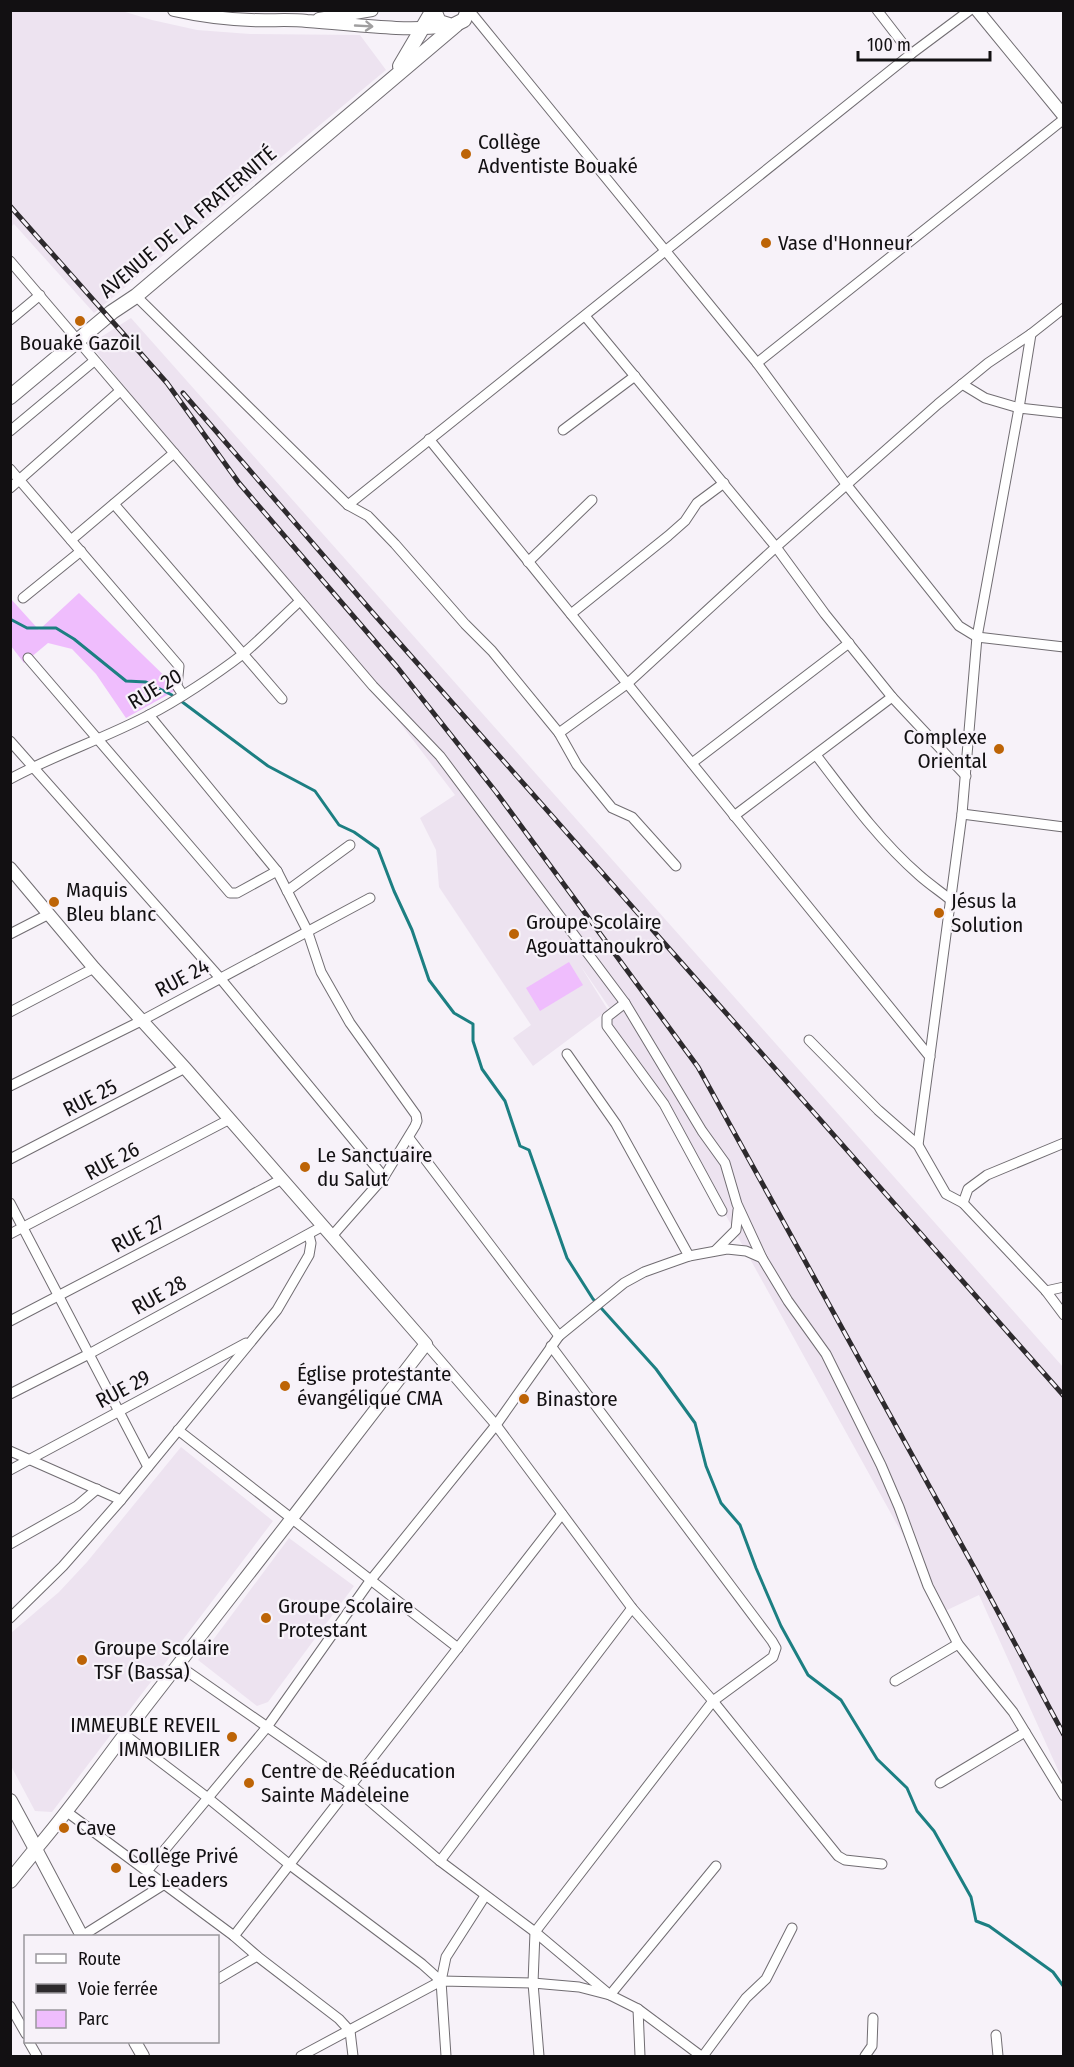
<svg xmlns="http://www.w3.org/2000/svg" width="1074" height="2067" font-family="'Fira Sans Condensed',sans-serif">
<rect width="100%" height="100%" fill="#f7f2f9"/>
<g fill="#ede3f0">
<polygon points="11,10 122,11 152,20 197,30 250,34 360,35 386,70 94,313 14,224 11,227"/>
<polygon points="131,318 1063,1367 1063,1781 979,1595 945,1611 667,1109 606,1021 613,1013 580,965 608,1010 533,1066 513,1038 531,1025 439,887 436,850 420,818 455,795 384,702 372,692 90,344"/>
<polygon points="181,1447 273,1521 52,1812 35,1811 11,1766 11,1633 59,1592 87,1562"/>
<polygon points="289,1538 354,1586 268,1702 257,1706 198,1660"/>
</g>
<g fill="#efbdfd">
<polygon points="79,593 178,689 126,718 96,674 72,649 48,643 24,663 11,646 10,598 39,630"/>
<polygon points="569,962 583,985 540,1011 526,988"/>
</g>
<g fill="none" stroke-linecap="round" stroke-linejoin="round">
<g stroke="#1c7f82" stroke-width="3">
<polyline points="10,619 27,628 56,628 74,639 126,681 146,682 172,695"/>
<polyline points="181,701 268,766 315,791 339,825 354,832 378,849 394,891 412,930 429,980 454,1013 473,1024 473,1041 482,1069 505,1101 520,1146 529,1150 567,1258 593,1299 656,1369 695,1423 706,1466 721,1503 740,1525 756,1568 781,1626 808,1675 841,1700 877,1759 907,1788 917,1811 934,1831 971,1897 976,1921 989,1926 1053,1972 1064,1987"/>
</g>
<g stroke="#716d72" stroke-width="11">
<g id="minor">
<polyline points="877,10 911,54"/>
<polyline points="473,15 757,363 846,484 959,626 977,637 1064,647"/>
<polyline points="10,261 373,686 440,756 625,1003 702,1131 725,1163 737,1204 762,1258 788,1301 826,1354 881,1465 899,1507 928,1586 958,1644 1013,1712 1064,1796"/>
<polyline points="136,296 348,505 368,516 395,544 465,624 492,651 559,733 628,683 776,547 938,404 988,363 1031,334 1064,308"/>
<polyline points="585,316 776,547 825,614 892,697 966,776"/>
<polyline points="10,320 40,295"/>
<polyline points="757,363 1064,119"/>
<polyline points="962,384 985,398 1019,408 1031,334"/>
<polyline points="563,430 635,376"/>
<polyline points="10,431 94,361"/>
<polyline points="429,439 930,1057"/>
<polyline points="10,469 179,666 177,686 183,695"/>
<polyline points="10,488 120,391"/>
<polyline points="114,504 282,699"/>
<polyline points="348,505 911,54 970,10"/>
<polyline points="71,540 174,453"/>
<polyline points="528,562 592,500"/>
<polyline points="23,598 81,551"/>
<polyline points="571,614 668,536 685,521 697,503 724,483"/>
<polyline points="28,658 230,893 237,893 277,871"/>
<polyline points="149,715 277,871 307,930 321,972 350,1023 416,1115 417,1121 415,1126 384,1177 332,1236"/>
<polyline points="559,733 577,765 612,808 632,817 676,866"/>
<polyline points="10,741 220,978 384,1177"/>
<path d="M816,755C848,797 879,840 919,875C929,884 941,892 952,901"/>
<polyline points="692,763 849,643"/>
<path d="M10,779C54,755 103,739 147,716C177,701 217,674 243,654C263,637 281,618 300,601"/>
<polyline points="962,814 1064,827"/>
<polyline points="734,816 892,697"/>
<polyline points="287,891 350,845"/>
<polyline points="10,934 49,914"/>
<polyline points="625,1003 607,1017 607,1026 664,1104 722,1211"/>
<polyline points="10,1012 94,968"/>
<polyline points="809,1040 878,1110 918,1145 946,1194 963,1203 1046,1291 1064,1315"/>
<polyline points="567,1054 616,1124 689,1256"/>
<polyline points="10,1086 141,1021 370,898"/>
<polyline points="409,1138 559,1336"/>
<polyline points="918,1145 962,814 977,637 1019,408 1064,413"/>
<polyline points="10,1159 185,1068"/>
<polyline points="10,1203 148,1467"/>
<polyline points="963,1203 968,1189 987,1175 1064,1143"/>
<polyline points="10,1234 230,1119"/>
<polyline points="716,1250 736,1230 738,1210"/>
<polyline points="1046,1291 1064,1287"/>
<polyline points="10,1321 282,1179"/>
<polyline points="426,1344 496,1425 632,1608 713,1701 838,1856 845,1860 882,1864"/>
<polyline points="10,1394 89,1354 323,1226"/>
<polyline points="178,1430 458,1648"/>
<polyline points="10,1451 121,1500"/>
<polyline points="10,1470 246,1343"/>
<polyline points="10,1544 77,1506 97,1489"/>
<polyline points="10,1618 63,1566 121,1500 277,1310 309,1255 311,1243 309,1235"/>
<polyline points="178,1665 351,1785 440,1861 535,1932 610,1995 638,2009 701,2056"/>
<polyline points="895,1681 958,1644"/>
<polyline points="124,1734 208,1798 290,1865 422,1964 441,1981 446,2056"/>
<polyline points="940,1783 1025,1732"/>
<polyline points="67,1812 234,1936 257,1956 339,2019 350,2031 353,2056"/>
<polyline points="440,1861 632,1608"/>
<polyline points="147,1871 267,1727 370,1581 496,1425 559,1336 624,1283 644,1272 689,1256 727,1249 746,1251 762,1258"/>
<polyline points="82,1936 163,1885"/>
<polyline points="234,1936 562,1514"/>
<polyline points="218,1979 257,1956"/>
<polyline points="441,1981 446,1957 485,1896"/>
<polyline points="10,2006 26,2034"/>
<polyline points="638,2009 640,2056"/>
<polyline points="996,2035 998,2056"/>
<polyline points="29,2042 37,2056"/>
<polyline points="301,2056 441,1981 533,1983 579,1987 610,1995 716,1866"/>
<polyline points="539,2056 533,1983 535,1932 713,1701 773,1657 776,1648 772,1641 551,1346"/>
<polyline points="703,2056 746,1998 766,1979 792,1928"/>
<polyline points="865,2056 872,2046 873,2018"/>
</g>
</g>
<g stroke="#716d72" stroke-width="14">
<g id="tertiary">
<path d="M174,10C200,16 225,19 251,20C270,21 288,19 307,21C354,24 401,32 448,26"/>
<polyline points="977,10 1064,116"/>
<polyline points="319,19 372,10"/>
<path d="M10,868L94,968L185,1068L426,1344C336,1462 244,1580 153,1697C113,1748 78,1800 36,1849L82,1936"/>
<polyline points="135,2042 143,2056"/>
</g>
</g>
<g stroke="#716d72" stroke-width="16">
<g id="secondary">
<polyline points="434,10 439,22 452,26 464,20 468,10"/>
<polyline points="400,66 433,10"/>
<polyline points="10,397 112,312 136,296 456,25"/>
<polyline points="10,1801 36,1849 10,1881"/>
</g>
</g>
<use href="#minor" stroke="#fff" stroke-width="9"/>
<use href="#tertiary" stroke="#fff" stroke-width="12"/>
<use href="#secondary" stroke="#fff" stroke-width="14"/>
<g stroke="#2d2a2d" stroke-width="5">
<g id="rail">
<polyline points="10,206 167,383 239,483 397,667 496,792 698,1067 976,1571 1064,1735"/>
<polyline points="183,393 373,613 1064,1396"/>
</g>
</g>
<use href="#rail" stroke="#f7f2f9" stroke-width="3" stroke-dasharray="9" stroke-linecap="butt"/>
</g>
<defs><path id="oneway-shaft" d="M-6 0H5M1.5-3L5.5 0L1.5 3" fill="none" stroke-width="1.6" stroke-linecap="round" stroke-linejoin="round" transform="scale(1.5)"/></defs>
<use stroke="#a09fa0" href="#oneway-shaft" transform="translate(364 26) rotate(3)"/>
<g fill="#bd6406" stroke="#f7f2f9" stroke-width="2">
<circle cx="466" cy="154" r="6"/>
<circle cx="766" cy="243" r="6"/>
<circle cx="80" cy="321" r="6"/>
<circle cx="999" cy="749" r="6"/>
<circle cx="54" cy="902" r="6"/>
<circle cx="939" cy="913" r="6"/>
<circle cx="514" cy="934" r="6"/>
<circle cx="305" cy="1167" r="6"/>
<circle cx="285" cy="1386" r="6"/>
<circle cx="524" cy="1399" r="6"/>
<circle cx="266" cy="1618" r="6"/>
<circle cx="82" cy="1660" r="6"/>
<circle cx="232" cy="1737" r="6"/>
<circle cx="249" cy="1783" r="6"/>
<circle cx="64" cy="1828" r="6"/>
<circle cx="116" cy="1868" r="6"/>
</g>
<g text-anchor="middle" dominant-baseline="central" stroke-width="4.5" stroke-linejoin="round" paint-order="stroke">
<g font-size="21" fill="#121012" stroke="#f7f2f9" text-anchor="start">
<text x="478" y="142">Collège<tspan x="478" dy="24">Adventiste Bouaké</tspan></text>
<text x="778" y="243">Vase d'Honneur</text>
<text x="80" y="343" text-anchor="middle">Bouaké Gazoil</text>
<text x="987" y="737" text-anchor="end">Complexe<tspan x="987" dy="24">Oriental</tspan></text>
<text x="66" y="890">Maquis<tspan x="66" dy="24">Bleu blanc</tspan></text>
<text x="951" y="901">Jésus la<tspan x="951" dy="24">Solution</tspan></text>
<text x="526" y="922">Groupe Scolaire<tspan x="526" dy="24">Agouattanoukro</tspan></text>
<text x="317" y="1155">Le Sanctuaire<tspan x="317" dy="24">du Salut</tspan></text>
<text x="297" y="1374">Église protestante<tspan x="297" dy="24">évangélique CMA</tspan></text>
<text x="536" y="1399">Binastore</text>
<text x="278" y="1606">Groupe Scolaire<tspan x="278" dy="24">Protestant</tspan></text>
<text x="94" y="1648">Groupe Scolaire<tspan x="94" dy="24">TSF (Bassa)</tspan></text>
<text x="220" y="1725" text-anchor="end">IMMEUBLE REVEIL<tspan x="220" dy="24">IMMOBILIER</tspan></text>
<text x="261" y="1771">Centre de Rééducation<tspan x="261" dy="24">Sainte Madeleine</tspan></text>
<text x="76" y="1828">Cave</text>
<text x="128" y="1856">Collège Privé<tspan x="128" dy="24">Les Leaders</tspan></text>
</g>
<g font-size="21" fill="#121012" stroke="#f7f2f9">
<text transform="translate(188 222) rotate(-40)">AVENUE DE LA FRATERNITÉ</text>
<text transform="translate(155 689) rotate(-31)">RUE 20</text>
<text transform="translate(182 978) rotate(-28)">RUE 24</text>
<text transform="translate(90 1098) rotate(-27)">RUE 25</text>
<text transform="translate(112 1161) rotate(-28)">RUE 26</text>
<text transform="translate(138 1234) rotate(-28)">RUE 27</text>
<text transform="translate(159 1295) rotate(-29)">RUE 28</text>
<text transform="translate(123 1389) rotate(-28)">RUE 29</text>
</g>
</g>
<rect width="1074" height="2067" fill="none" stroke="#121012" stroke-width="24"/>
<rect x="24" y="1935" width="195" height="108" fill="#f7f2f9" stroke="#9b989d" stroke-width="1.5"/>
<rect x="36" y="1954" width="30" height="9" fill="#ffffff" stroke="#9b989d" stroke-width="1.5"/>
<text x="78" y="1965" font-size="18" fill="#121012">Route</text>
<rect x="36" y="1984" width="30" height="9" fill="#2d2a2d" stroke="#9b989d" stroke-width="1.5"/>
<text x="78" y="1995" font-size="18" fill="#121012">Voie ferrée</text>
<rect x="36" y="2010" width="30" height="18" fill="#efbdfd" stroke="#9b989d" stroke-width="1.5"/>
<text x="78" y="2025" font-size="18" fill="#121012">Parc</text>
<path d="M858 51v9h132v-9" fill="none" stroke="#121012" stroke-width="3"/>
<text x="867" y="51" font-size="18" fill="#121012" stroke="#f7f2f9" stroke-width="4.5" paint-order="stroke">100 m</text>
</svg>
